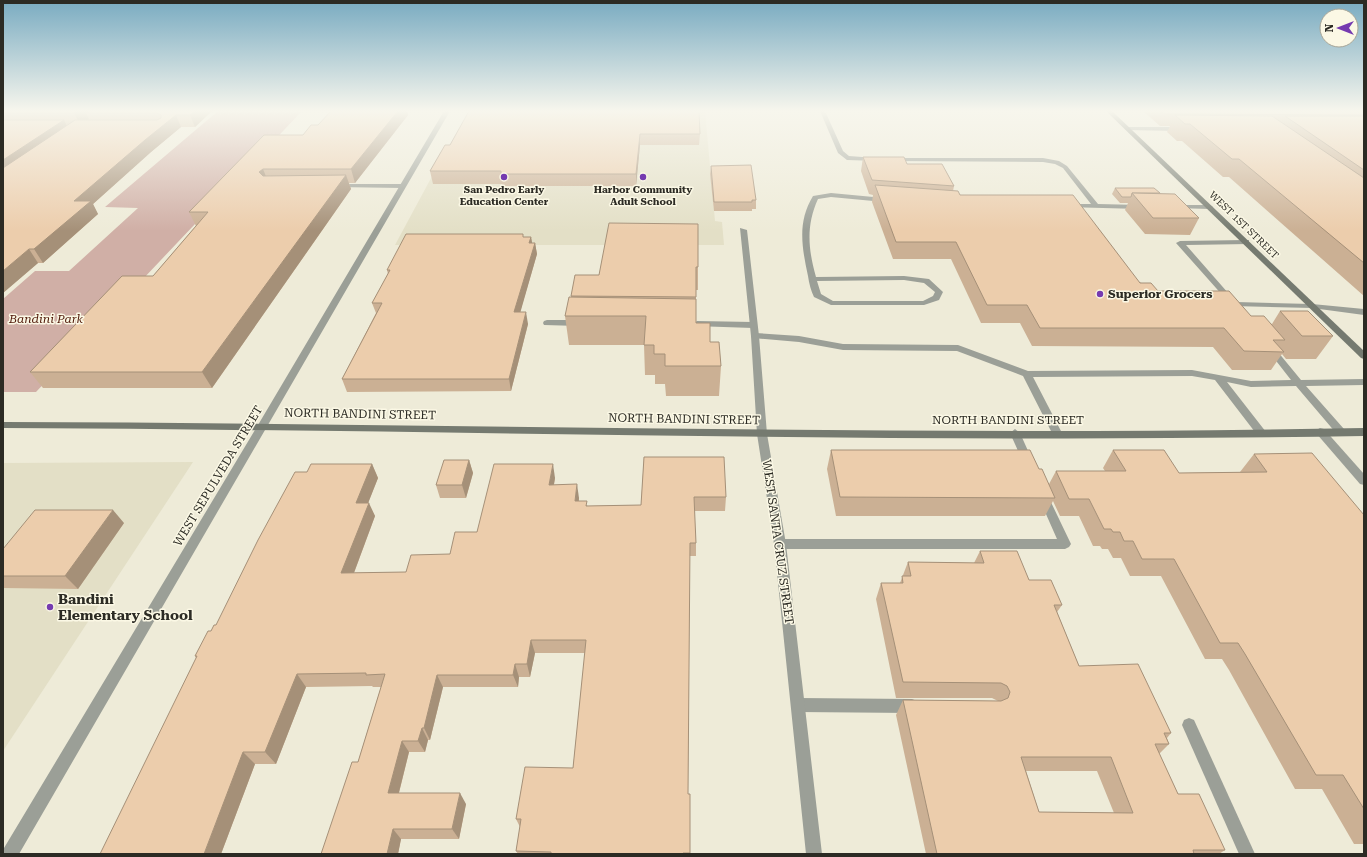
<svg xmlns="http://www.w3.org/2000/svg" width="1367" height="857" font-family="'Roboto Serif',serif">
<rect width="100%" height="100%" fill="#eeebd8"/>
<g fill="#e3dfc6">
<polygon points="588,111 705,111 715,221 722,222 724,245 395,245 444,154"/>
<polygon points="193,462 3,751 3,463"/>
</g>
<polygon fill="#d0afa6" points="218,111 302,111 36,392 3,392 3,299 35,271 69,271 138,208 105,207"/>
<g fill="none" stroke-linecap="round" stroke-linejoin="round">
<g fill="#9b9f97" fill-rule="evenodd">
<polygon points="820,111 825,111 843,151 849,156 876,158 879,160 878,161 847,160 838,153"/>
<polygon points="1128,127 1180,127 1183,129 1180,131 1126,130 1125,129"/>
<polygon points="892,158 1043,158 1059,161 1067,166 1098,204 1140,205 1143,207 1140,209 1066,207 1065,206 1068,204 1091,204 1063,168 1055,164 1043,162 890,161 889,160"/>
<polygon points="337,184 403,184 406,186 403,188 335,187 334,186"/>
<path d="M831,193L884,198L887,200L884,202L831,197L818,199C806,225 808,249 816,277L904,276L929,279L943,292L939,300L924,305H831L814,297C811,291 809,283 808,276C802,248 797,222 813,196ZM904,280L924,283L935,292L933,296L923,301H833L821,294L817,281Z"/>
<polygon points="1176,205 1210,205 1213,207 1210,209 1174,208 1174,206"/>
<polygon points="1246,240 1249,240 1249,244 1186,245 1236,302 1312,304 1364,309 1364,315 1312,308 1232,306 1176,243 1180,241"/>
<polygon points="547,320 579,320 583,323 579,326 544,325 543,323 544,321"/>
<polygon points="697,321 753,322 757,325 753,328 694,326 693,324"/>
<polygon points="755,333 799,336 843,344 958,345 1028,371 1192,370 1251,381 1291,380 1266,348 1270,345 1273,346 1301,380 1364,379 1364,385 1306,386 1344,429 1345,431 1340,434 1336,433 1296,386 1251,387 1227,382 1266,432 1267,434 1266,436 1258,436 1215,380 1192,376 1033,377 1062,433 1057,437 1052,433 1023,376 957,351 843,350 799,342 752,338 751,336 752,334"/>
<polygon points="1320,428 1324,429 1364,474 1364,485 1360,484 1316,433 1315,431"/>
<polygon points="1015,429 1020,433 1033,462 1032,465 1024,465 1023,462 1010,433"/>
<polygon points="1043,492 1047,493 1048,496 1071,544 1069,547 1065,549 780,549 776,547 774,544 776,541 780,539 1057,539 1038,496 1039,493"/>
<polygon points="798,698 912,699 917,701 919,706 917,711 912,713 798,712 793,710 791,705 793,700"/>
</g>
<g fill="#9b9f97" fill-rule="evenodd">
<polygon points="444,111 450,111 19,854 3,854 4,848 258,425"/>
<polygon points="740,228 747,230 759,336 767,434 786,544 822,854 806,854 774,544 757,434 751,336"/>
<polygon points="1189,718 1194,720 1255,854 1239,854 1182,725 1184,720"/>
</g>
<g fill="#757a70" fill-rule="evenodd">
<polygon points="1106,111 1112,111 1364,351 1364,359 1361,358"/>
<path d="M3,422C457,423 910,437 1364,428V436C910,444 457,430 3,428Z"/>
</g>
</g>
<g fill="#cbb094" fill-rule="evenodd">
<polygon points="3,111 212,111 195,127 181,127 151,152 93,204 98,214 43,263 38,263 3,293"/>
<polygon points="331,111 407,111 408,115 355,183 349,183 351,189 212,388 43,388 30,372 153,276 196,226 189,212 318,125"/>
<polygon points="469,111 700,134 699,145 640,145 636,186 503,186 502,184 433,184 430,171 450,145"/>
<polygon points="1143,111 1364,111 1364,296 1229,177 1223,177 1182,141 1177,141 1167,132 1170,126 1160,126"/>
<polygon points="863,157 907,164 954,186 953,191 960,195 1158,291 1251,316 1272,324 1280,311 1333,336 1316,359 1286,359 1282,354 1271,370 1232,370 1213,347 1032,346 1020,323 981,323 951,259 893,259 872,202 873,195 869,194 861,171"/>
<polygon points="711,166 756,200 756,209 752,209 752,211 714,211 710,174"/>
<polygon points="1115,188 1160,193 1199,218 1190,235 1145,234 1125,210 1128,203 1120,203 1112,194"/>
<polygon points="524,237 531,237 532,243 535,243 537,254 520,312 528,324 511,391 347,392 342,379 376,313 372,303 388,274 387,270"/>
<polygon points="698,267 698,290 696,290 696,323 710,342 721,366 719,396 666,396 665,384 655,384 655,375 645,375 644,345 569,345 565,316 571,297 571,296 599,275"/>
<polygon points="831,450 1039,469 1049,484 1056,471 1105,471 1103,468 1113,450 1179,473 1241,472 1240,472 1254,454 1364,515 1364,844 1354,844 1322,789 1295,789 1229,670 1222,659 1205,659 1161,576 1130,576 1121,558 1113,558 1108,549 1102,549 1100,546 1093,546 1079,516 1060,516 1053,501 1045,516 836,516 827,469"/>
<polygon points="644,457 726,497 725,511 694,511 696,543 696,556 689,556 688,794 690,794 690,854 518,854 516,851 520,827 516,819 573,768 585,653 535,653 530,677 519,677 518,687 443,687 430,740 428,740 425,752 409,752 399,793 466,804 459,839 401,839 398,854 321,854 358,762 381,687 373,687 372,686 306,687 276,764 255,764 221,854 196,658 195,656 211,631 216,625 307,472 372,464 378,478 368,503 375,516 354,573 406,572 450,554 477,532 555,478 554,485 579,498 579,501 588,506 641,505"/>
<polygon points="469,460 473,473 466,498 440,498 436,485"/>
<polygon points="124,523 78,589 3,588 3,549"/>
<path d="M980,551L1029,580L1062,605L1057,612L1079,666L1171,733L1167,738L1169,744L1159,754L1178,794L1225,850L1219,854H926L896,715L903,700L998,701L992,698H896L876,599L881,583H900L908,562L974,563ZM1026,771H1097L1114,813L1039,812Z"/>
</g>
<g fill="#a59078">
<polygon points="78,111 99,111 86,113 89,119 80,124 74,113"/>
<polygon points="195,111 212,111 195,127 190,115"/>
<polygon points="398,111 407,111 408,115 355,183 351,169"/>
<polygon points="176,115 181,127 151,152 93,204 98,214 43,263 34,249 74,201 145,140"/>
<polygon points="64,120 70,132 3,177 3,160"/>
<polygon points="640,134 640,145 636,186 636,174"/>
<polygon points="263,169 269,184 259,172"/>
<polygon points="346,175 351,189 212,388 202,372"/>
<polygon points="531,237 533,248 529,243"/>
<polygon points="535,243 537,254 517,324 514,312"/>
<polygon points="29,249 38,263 3,293 3,271"/>
<polygon points="526,312 528,324 511,391 509,379"/>
<polygon points="469,460 473,473 466,498 462,485"/>
<polygon points="372,464 378,478 363,516 356,503"/>
<polygon points="553,464 555,478 551,499 549,485"/>
<polygon points="577,484 579,498 577,514 575,501"/>
<polygon points="369,503 375,516 349,586 341,573"/>
<polygon points="113,510 124,523 78,589 65,576"/>
<polygon points="531,640 535,653 530,677 527,664"/>
<polygon points="515,664 519,677 518,687 513,675"/>
<polygon points="297,674 306,687 276,764 265,752"/>
<polygon points="437,675 443,687 430,740 424,728"/>
<polygon points="422,728 428,740 425,752 418,741"/>
<polygon points="402,741 409,752 396,804 388,793"/>
<polygon points="243,752 255,764 221,854 204,854"/>
<polygon points="460,793 466,804 459,839 452,829"/>
<polygon points="393,829 401,839 398,854 387,854"/>
</g>
<g fill="#eccdac" stroke="#a59078" fill-rule="evenodd">
<polygon points="3,111 78,111 74,113 3,113"/>
<polygon points="90,111 195,111 190,115 176,115 145,140 74,201 91,201 34,249 29,249 3,271 3,168 75,120 157,120 161,118 161,115 157,113 86,113"/>
<polygon points="331,111 398,111 351,169 263,169 259,172 263,176 346,175 202,372 30,372 122,276 153,276 208,212 189,212 264,135 303,135 311,125 318,125"/>
<polygon points="469,111 699,111 700,134 640,134 636,174 501,174 501,171 430,171 445,145 450,145"/>
<polygon points="1160,111 1364,111 1364,115 1165,114"/>
<polygon points="1175,115 1272,116 1364,178 1364,263 1239,159 1232,159 1190,124 1185,124"/>
<polygon points="1285,116 1364,116 1364,170"/>
<polygon points="3,120 64,120 3,160"/>
<polygon points="863,157 904,157 907,164 942,164 954,186 872,180"/>
<polygon points="751,165 756,200 752,200 752,202 714,202 711,166"/>
<polygon points="875,185 958,191 960,195 1073,195 1140,283 1151,283 1158,291 1229,291 1251,316 1264,316 1285,340 1273,340 1284,352 1244,351 1224,328 1040,328 1027,305 987,305 956,242 896,242"/>
<polygon points="1115,188 1154,188 1160,193 1132,193 1131,197 1122,197"/>
<polygon points="1132,193 1175,194 1199,218 1153,218"/>
<polygon points="609,223 698,224 698,267 696,267 696,297 571,296 575,275 599,275"/>
<polygon points="406,234 523,234 523,237 531,237 529,243 535,243 514,312 526,312 509,379 342,379 382,303 372,303 390,270 387,270"/>
<polygon points="569,297 696,299 696,323 710,323 710,342 719,342 721,366 665,366 665,354 654,354 654,345 644,345 646,316 565,316"/>
<polygon points="1280,311 1308,311 1333,336 1302,336"/>
<polygon points="831,450 1030,450 1039,469 1042,469 1055,498 840,497"/>
<polygon points="1113,450 1164,450 1179,473 1267,472 1254,454 1312,453 1364,515 1364,809 1343,775 1316,775 1245,654 1238,643 1220,643 1174,559 1142,559 1133,541 1124,541 1120,532 1113,532 1111,529 1104,529 1089,499 1069,499 1056,471 1126,471"/>
<polygon points="644,457 724,457 726,497 694,497 696,543 690,543 688,794 690,794 690,853 683,853 683,854 551,854 551,852 516,851 521,819 516,819 525,767 573,768 586,640 531,640 527,664 515,664 513,675 437,675 424,728 422,728 418,741 402,741 388,793 460,793 452,829 393,829 387,854 321,854 352,762 358,762 385,674 366,675 366,673 297,674 265,752 243,752 204,854 100,854 197,656 195,656 208,631 211,631 214,625 216,625 258,540 295,472 307,472 311,464 372,464 356,503 369,503 341,573 406,572 411,555 450,554 455,532 477,532 494,464 553,464 549,485 577,484 575,501 587,501 586,506 641,505"/>
<polygon points="444,460 469,460 462,485 436,485"/>
<polygon points="35,510 113,510 65,576 3,576 3,549"/>
<path d="M980,551H1017L1029,580H1051L1062,605H1054L1079,666L1138,664L1171,733H1164L1169,744H1155L1178,794H1199L1225,850H1193L1194,854H937L903,700L1001,701L1008,698L1010,692L1007,686L1001,683L903,682L881,583H903L902,576H911L908,562L984,563ZM1021,757H1111L1133,813L1039,812Z"/>
</g>
<linearGradient id="sky" x2="0" y2="1"><stop stop-color="#79abc1"/><stop offset="0.48" stop-color="#f7f6ed"/><stop offset="1" stop-color="#f7f6ed" stop-opacity="0"/></linearGradient>
<rect width="1367" height="231" fill="url(#sky)"/>
<g fill="#753ab0" stroke="#fbf8e5" stroke-width="1.5">
<circle cx="504" cy="177" r="4"/>
<circle cx="643" cy="177" r="4"/>
<circle cx="1100" cy="294" r="4"/>
<circle cx="50" cy="607" r="4"/>
</g>
<g text-anchor="middle" dominant-baseline="central" stroke-width="3" stroke-linejoin="round" paint-order="stroke">
<g font-size="10" font-weight="bold" fill="#2c2b24" stroke="#fbf8e5">
<text x="504" y="189">San Pedro Early<tspan x="504" dy="12">Education Center</tspan></text>
<text x="643" y="189">Harbor Community<tspan x="643" dy="12">Adult School</tspan></text>
</g>
<g font-size="10" fill="#2c2b24" stroke="#fbf8e5">
<text transform="translate(1244 225) rotate(44)">WEST 1ST STREET</text>
</g>
<g font-size="12" font-weight="bold" fill="#2c2b24" stroke="#fbf8e5" text-anchor="start">
<text x="1108" y="294">Superior Grocers</text>
</g>
<g font-size="12" font-style="italic" fill="#4f1808" stroke="#fbf8e5">
<text x="46" y="319">Bandini Park</text>
</g>
<g font-size="12" fill="#2c2b24" stroke="#fbf8e5">
<text transform="translate(360 414) rotate(1)">NORTH BANDINI STREET</text>
<text transform="translate(684 419) rotate(1)">NORTH BANDINI STREET</text>
<text x="1008" y="420">NORTH BANDINI STREET</text>
<text transform="translate(218 476) rotate(-59)">WEST SEPULVEDA STREET</text>
<text transform="translate(778 542) rotate(82)">WEST SANTA CRUZ STREET</text>
</g>
<g font-size="14" font-weight="bold" fill="#2c2b24" stroke="#fbf8e5" text-anchor="start">
<text x="58" y="599">Bandini<tspan x="58" dy="16">Elementary School</tspan></text>
</g>
</g>
<rect width="1367" height="857" fill="none" stroke="#2c2b24" stroke-width="8"/>
<g transform="translate(1339 28) rotate(270)"><circle r="19" fill="#fbf8e5" stroke="#a8a698"/>
<path d="M0-3L7 15L0 10L-7 15Z" fill="#753ab0"/>
<text y="-6" font-size="11" font-weight="bold" text-anchor="middle" fill="#2c2b24">N</text>
</g>
</svg>
